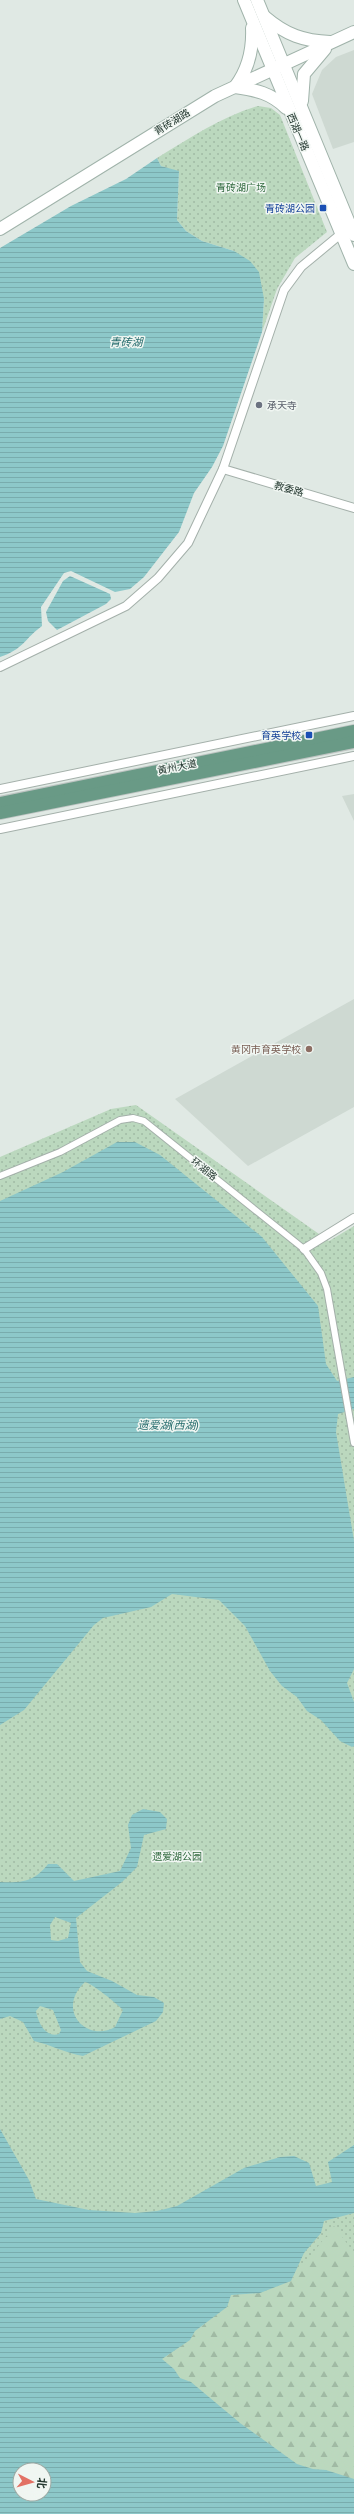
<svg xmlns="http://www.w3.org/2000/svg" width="354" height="2514" font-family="'Archivo Narrow','Noto Sans SC',sans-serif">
<defs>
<pattern id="green-dots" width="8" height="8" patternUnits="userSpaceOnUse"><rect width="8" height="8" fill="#bbd8be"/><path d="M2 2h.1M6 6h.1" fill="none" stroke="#a0baa4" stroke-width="1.8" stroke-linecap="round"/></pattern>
<pattern id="forest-firs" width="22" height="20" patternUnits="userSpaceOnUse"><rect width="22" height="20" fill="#bbd8be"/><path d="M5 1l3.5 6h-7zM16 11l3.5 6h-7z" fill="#a0baa4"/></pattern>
<pattern id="water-rules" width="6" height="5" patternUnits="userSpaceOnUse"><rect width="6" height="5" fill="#8dc8c9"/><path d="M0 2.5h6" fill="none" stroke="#79acad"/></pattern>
</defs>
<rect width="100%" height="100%" fill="#e0e9e4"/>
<g fill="#ced9d2">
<polygon points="354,50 354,142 333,149 312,94 322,70 336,57"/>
<polygon points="354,794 354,821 342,796"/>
<polygon points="354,999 354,1107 248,1166 175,1099"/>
</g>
<g fill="url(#green-dots)" fill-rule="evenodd">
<path d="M258,106L271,108L280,115L327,232L295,258L277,289L262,332L264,299L234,251L202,241L186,231L177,220L179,172L161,166L157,158C190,138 221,117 258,106Z"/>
<path d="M136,1105L329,1241L354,1226V2514H0V1157L111,1109ZM20,2470H44V2494H20Z"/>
</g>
<path fill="url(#forest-firs)" d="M334,2226L354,2253V2479H351L326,2470L313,2469L297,2464L240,2423L191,2382L180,2378L174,2369L162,2359C190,2342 208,2320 231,2295L260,2293L291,2281Z"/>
<g fill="url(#water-rules)" fill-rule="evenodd">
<path d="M157,158L161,166L179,171L177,220L186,231L202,241L234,251L250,261L259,272L264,299L262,332L223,446L212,467L194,493L179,532L144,577L130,589L115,592L71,571L64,573L41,607L42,626C24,639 24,649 0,657V248L71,206L126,179Z"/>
<polygon points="70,576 110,594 111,599 106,604 57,630 48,621 46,612 63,581"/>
<polygon points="117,1142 135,1142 160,1155 262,1237 318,1306 326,1364 337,1381 354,1377 354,1409 338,1414 336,1432 354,1541 354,1669 347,1683 354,1702 354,1746 352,1747 340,1741 321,1720 307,1711 297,1697 282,1686 270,1671 245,1626 219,1600 172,1594 151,1607 103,1618 94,1625 24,1710 0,1725 0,1201 63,1172"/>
<path d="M143,1809L160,1812L167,1819L166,1829L144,1835L137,1867L122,1882L76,1918L80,1962L87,1971L112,1981L137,1995L154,1997L164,2003L163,2012L156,2021L83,2056C66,2053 51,2045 34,2041L23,2022L10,2016L0,2019V1882C22,1883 34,1882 48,1864H57L74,1881L120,1871L131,1848L128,1825L132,1815ZM55,1917L71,1923L68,1938L58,1941L51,1940L50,1925ZM85,1982C93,1984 116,2003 123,2010L115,2027C87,2043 55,2010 85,1982ZM40,2006L53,2010L61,2030L59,2034C45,2038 38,2022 36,2011Z"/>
<path d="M0,2129L29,2180L36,2199L89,2210L135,2213L157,2211L177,2206L244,2168L280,2157L294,2156L309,2163L316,2186L332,2182L328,2162L354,2145V2213L324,2221L321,2233L304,2253L291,2281L260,2293L231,2295L227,2307L195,2331L190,2340L162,2359L174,2369L180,2378L191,2382L240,2423L297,2464L313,2469L326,2470L354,2479V2514H0ZM20,2470H44V2494H20Z"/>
</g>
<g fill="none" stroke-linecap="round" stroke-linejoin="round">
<g stroke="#a4b0aa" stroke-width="8">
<polyline id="pedestrian" points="0,1176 60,1152 120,1120 133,1118 144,1121 304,1249 321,1273 327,1289 354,1443"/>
</g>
<g stroke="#a4b0aa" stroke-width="10">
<g id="minor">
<polyline points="223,469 354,508"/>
<polyline points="0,667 126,606 158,578 188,543 223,469 284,290 301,267 342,233"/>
<polyline points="0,789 354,716"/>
<polyline points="0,829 354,756"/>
<polyline points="304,1249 354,1218"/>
</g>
</g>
<g stroke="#a0b3aa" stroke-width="14">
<g id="secondary">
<polyline points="244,0 354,264"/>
<polyline points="257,0 354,235"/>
<path d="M265,17C286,35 304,41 330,42"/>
<path d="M252,28C253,50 248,70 235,87C256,90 271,93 286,108"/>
<polyline points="302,101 304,74 325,49"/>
<polyline points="0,229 215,96 354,32"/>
</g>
</g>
<g stroke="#bdc3c1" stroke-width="14">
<g id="primary">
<polyline points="0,803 354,731"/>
<polyline points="0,813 354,742"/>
</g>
</g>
<use href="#pedestrian" stroke="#fff" stroke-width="6"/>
<use href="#minor" stroke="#fff" stroke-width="8"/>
<use href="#secondary" stroke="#fff" stroke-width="12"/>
<use href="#primary" stroke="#699a86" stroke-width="12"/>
</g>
<g fill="#1a4fb4" stroke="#f0f6f2" stroke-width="1.5">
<rect x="319" y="204" width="8" height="8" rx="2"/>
<rect x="305" y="731" width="8" height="8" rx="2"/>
</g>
<circle fill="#6b7280" stroke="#f0f6f2" stroke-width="1.5" cx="259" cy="405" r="4"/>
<circle fill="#8d6e63" stroke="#f0f6f2" stroke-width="1.5" cx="309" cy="1049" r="4"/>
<g text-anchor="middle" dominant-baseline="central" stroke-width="3" stroke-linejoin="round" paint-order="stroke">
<g font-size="10" fill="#23372f" stroke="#f0f6f2">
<text transform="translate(172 122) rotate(-31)">青砖湖路</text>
<text transform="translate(298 132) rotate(67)">西湖一路</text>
<text transform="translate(289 489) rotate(16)">教委路</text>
<text transform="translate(177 767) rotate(-11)">黄州大道</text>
<text transform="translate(204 1169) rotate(39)">环湖路</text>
</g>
<g font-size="10" fill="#316a3f" stroke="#f0f6f2">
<text x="241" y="187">青砖湖广场</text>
<text x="177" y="1856">遗爱湖公园</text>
</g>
<g font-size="10" fill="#164399" stroke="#f0f6f2" text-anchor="end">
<text x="315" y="208">青砖湖公园</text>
<text x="301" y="735">育英学校</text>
</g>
<g font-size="10" fill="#5b616d" stroke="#f0f6f2" text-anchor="start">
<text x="267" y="405">承天寺</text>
</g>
<g font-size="10" fill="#785e54" stroke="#f0f6f2" text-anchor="end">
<text x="301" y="1049">黄冈市育英学校</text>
</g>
<g font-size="11" font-style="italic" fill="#246b6c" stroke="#f0f6f2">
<text x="126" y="342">青砖湖</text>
<text x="168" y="1425">遗爱湖(西湖)</text>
</g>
</g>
<g transform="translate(32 2482) rotate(96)"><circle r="19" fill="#f0f6f2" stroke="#9eaaa4"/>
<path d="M0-3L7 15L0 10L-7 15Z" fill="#e27165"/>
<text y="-6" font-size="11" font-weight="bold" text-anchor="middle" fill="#23372f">北</text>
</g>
</svg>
